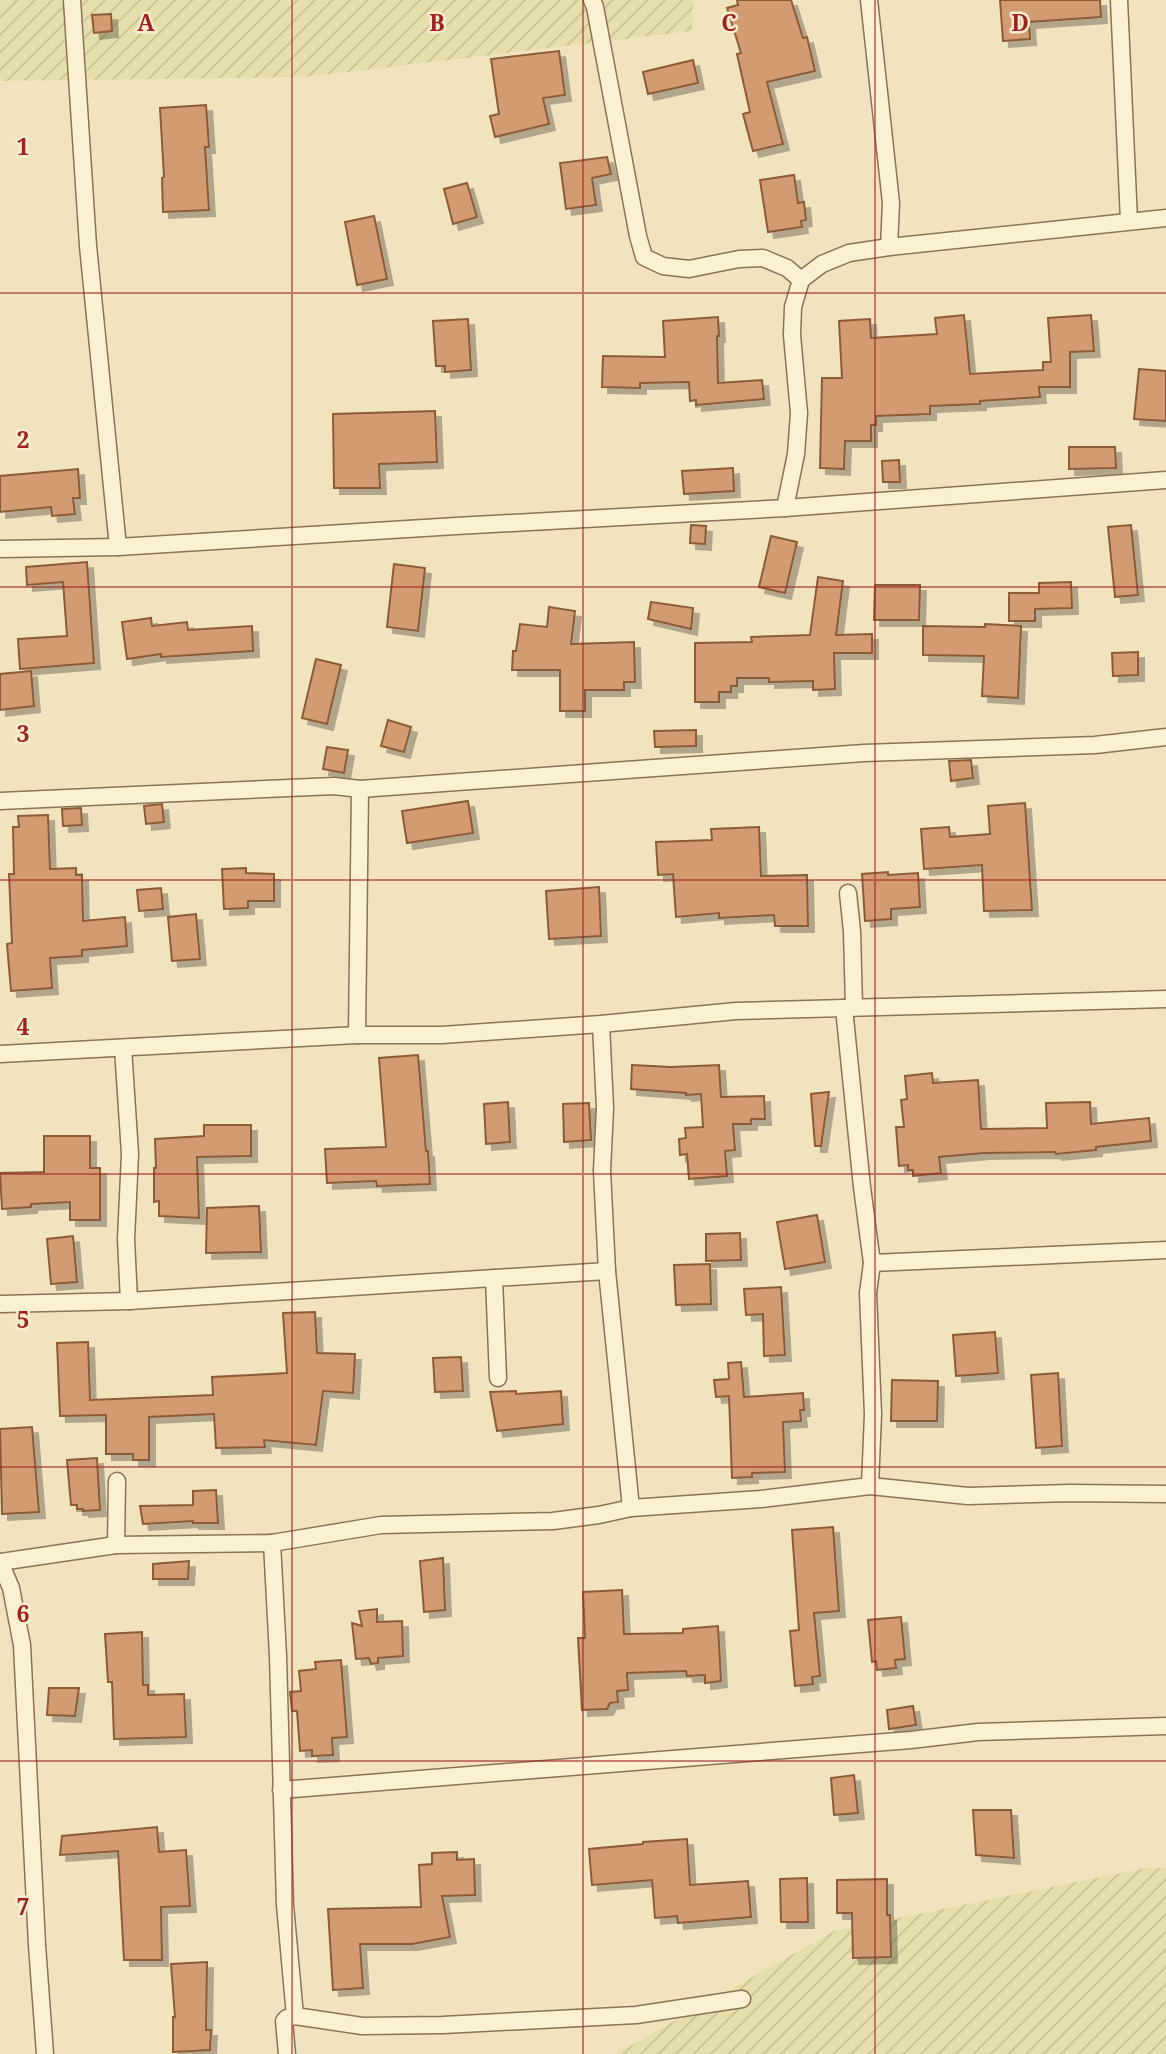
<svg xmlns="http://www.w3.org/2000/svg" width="1166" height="2054" font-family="'Noto Serif',serif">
<defs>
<pattern id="farmland-furrows" width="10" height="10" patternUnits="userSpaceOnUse" patternTransform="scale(1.75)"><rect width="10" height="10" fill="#e7dfab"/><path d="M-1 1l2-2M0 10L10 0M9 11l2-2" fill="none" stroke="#c7c093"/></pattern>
<filter id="shadow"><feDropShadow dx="6" dy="6" stdDeviation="0" flood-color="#0004"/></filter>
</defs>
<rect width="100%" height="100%" fill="#f1e3be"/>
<g fill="url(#farmland-furrows)">
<polygon points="0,0 693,0 692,31 305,77 0,81"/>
<polygon points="1146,1868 1166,1868 1166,2054 616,2054 834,1931"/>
</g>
<g fill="#d29b71" stroke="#8c5c39" stroke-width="2" filter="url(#shadow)">
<polygon points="737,0 791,0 803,38 807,37 815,71 767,82 783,144 753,151 743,114 750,112 737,54 741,53 727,8 738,5"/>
<polygon points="1000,0 1100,0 1101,17 1029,22 1030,39 1003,41"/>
<polygon points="111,14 112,31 94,33 92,15"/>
<polygon points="559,51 565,95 543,98 549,124 495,137 490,116 499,114 491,59"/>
<polygon points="693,60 698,83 648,94 643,72"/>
<polygon points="206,105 209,147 205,147 209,210 163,212 162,178 164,177 160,108"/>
<polygon points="607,157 611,174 592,178 596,205 566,209 560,163"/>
<polygon points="794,175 798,203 804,202 806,220 801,221 802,227 768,232 760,180"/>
<polygon points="467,183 477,217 453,224 444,189"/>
<polygon points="374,216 387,279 357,285 345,222"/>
<polygon points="964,315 970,374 1043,370 1043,362 1051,362 1048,318 1091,315 1094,351 1070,352 1070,387 1039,387 1040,397 980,401 980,404 930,406 930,414 876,416 876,425 871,425 871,441 845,441 844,469 820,468 822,378 842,378 839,321 870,319 871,338 937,334 935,318"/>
<polygon points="718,317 719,336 717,336 718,383 762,380 764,399 696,405 696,400 690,401 689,382 640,383 640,388 602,387 603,356 665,357 663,321"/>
<polygon points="468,319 471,370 445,372 445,366 436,366 433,321"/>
<polygon points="1139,369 1166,371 1166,421 1134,419"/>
<polygon points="435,411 437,462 379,464 380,488 334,488 333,414"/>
<polygon points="1069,447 1115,447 1116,468 1069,469"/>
<polygon points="899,460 900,482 883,482 882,461"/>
<polygon points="733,468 734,491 684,494 682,471"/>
<polygon points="78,469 80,498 73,498 75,514 52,516 51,507 0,512 0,476"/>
<polygon points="691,525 706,526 705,544 690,543"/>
<polygon points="1131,525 1138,595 1115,597 1108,527"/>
<polygon points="771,536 797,542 785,593 759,587"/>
<polygon points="87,562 94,663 20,669 18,639 67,636 63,582 27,585 26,567"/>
<polygon points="394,564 425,568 418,631 387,627"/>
<polygon points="818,577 843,581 836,635 872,634 872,653 834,653 835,689 813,690 813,681 769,682 769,678 737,678 737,686 731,686 731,692 719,692 719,702 695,702 695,643 752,642 751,637 810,635"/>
<polygon points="1071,582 1072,608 1035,609 1035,621 1009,621 1009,593 1039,593 1039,583"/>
<polygon points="875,585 920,585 919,620 874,620"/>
<polygon points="651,602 693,608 691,629 648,619"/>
<polygon points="549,607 575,611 571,644 634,642 635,682 624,682 624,690 585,690 585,711 560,711 560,670 512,670 513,651 516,651 520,624 547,627"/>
<polygon points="151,618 152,626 187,622 188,630 252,626 253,651 161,657 161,654 127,659 122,622"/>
<polygon points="985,624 1021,626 1018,698 982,696 984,656 923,655 923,626 985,627"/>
<polygon points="1138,652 1138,675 1113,676 1112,653"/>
<polygon points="316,659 341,665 327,724 302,718"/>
<polygon points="31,671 34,706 0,710 0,674"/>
<polygon points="388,720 411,727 404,752 381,746"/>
<polygon points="696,730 696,746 655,747 654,731"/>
<polygon points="327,747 348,750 344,773 323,769"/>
<polygon points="971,760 973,778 951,781 949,761"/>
<polygon points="468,801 473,833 407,843 402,811"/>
<polygon points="1025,803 1032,910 984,911 982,865 924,869 921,829 949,827 950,837 990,834 988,806"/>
<polygon points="162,804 164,822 146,824 144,806"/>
<polygon points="81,808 82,825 63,826 62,809"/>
<polygon points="48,815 50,869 76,868 76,875 82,875 83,921 125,917 127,946 82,950 82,956 50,958 52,988 11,991 7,944 12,943 9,874 14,874 13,827 19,827 18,816"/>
<polygon points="759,827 761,876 807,875 808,926 775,926 774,915 719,918 719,913 676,917 673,874 658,875 656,842 712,840 711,829"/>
<polygon points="246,868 246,873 274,874 274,901 248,901 248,908 224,909 222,869"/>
<polygon points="888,872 888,875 918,873 920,907 891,909 891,919 865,921 862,874"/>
<polygon points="599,887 601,936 549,939 546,891"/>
<polygon points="161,888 163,909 139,911 137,890"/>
<polygon points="196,914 200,959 172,961 168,917"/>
<polygon points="418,1055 426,1151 428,1151 430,1184 377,1186 376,1181 327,1183 325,1149 386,1147 379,1058"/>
<polygon points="632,1065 671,1067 719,1065 721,1097 764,1096 765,1119 751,1119 751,1124 733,1124 735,1150 725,1151 727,1176 689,1179 687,1154 680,1155 679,1139 686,1138 685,1128 703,1127 701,1094 686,1095 686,1093 631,1089"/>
<polygon points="932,1073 933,1083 978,1080 981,1129 1047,1128 1046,1103 1090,1102 1091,1124 1149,1118 1151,1141 1096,1147 1096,1150 1056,1154 1055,1152 984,1153 939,1157 941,1173 913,1176 913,1170 908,1170 908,1165 899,1166 896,1127 904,1127 901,1100 907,1099 905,1076"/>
<polygon points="829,1092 821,1146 815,1146 811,1094"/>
<polygon points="508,1102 510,1142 486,1144 484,1104"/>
<polygon points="589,1103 591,1140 564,1142 563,1104"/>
<polygon points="204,1125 251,1125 251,1156 197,1157 199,1218 159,1216 159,1201 154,1202 154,1168 156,1168 155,1139 204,1136"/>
<polygon points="44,1136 90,1136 90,1168 100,1168 100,1220 70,1220 70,1202 31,1204 31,1207 2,1209 0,1173 44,1172"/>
<polygon points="259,1206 261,1252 206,1253 207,1208"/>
<polygon points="817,1215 825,1262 785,1269 777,1222"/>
<polygon points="740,1233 741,1260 706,1261 706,1234"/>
<polygon points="73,1236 77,1282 51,1284 47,1239"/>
<polygon points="710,1264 711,1304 676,1305 674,1265"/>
<polygon points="781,1287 785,1355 764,1356 763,1314 746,1315 744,1289"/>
<polygon points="315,1312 317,1353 355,1354 353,1393 323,1391 316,1445 264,1440 265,1447 216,1448 214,1414 149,1417 149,1460 133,1460 133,1454 106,1454 106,1415 60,1416 57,1343 88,1342 90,1400 213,1395 212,1377 287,1373 283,1313"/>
<polygon points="995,1332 998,1373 956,1376 953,1335"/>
<polygon points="461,1357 463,1391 435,1392 433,1358"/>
<polygon points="741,1362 744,1397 803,1393 804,1410 800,1410 801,1421 783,1422 785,1472 752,1473 752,1477 732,1478 729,1396 716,1397 714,1380 729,1379 728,1363"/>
<polygon points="1058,1373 1062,1446 1036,1448 1031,1375"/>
<polygon points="892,1380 938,1381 937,1421 891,1421"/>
<polygon points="516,1391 516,1394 561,1391 563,1424 497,1431 490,1392"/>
<polygon points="32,1427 39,1512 2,1514 0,1429"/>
<polygon points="97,1458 100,1510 83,1511 83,1509 77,1509 77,1505 71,1505 67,1460"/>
<polygon points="216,1490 218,1523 193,1523 193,1521 143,1524 140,1506 193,1505 193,1491"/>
<polygon points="833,1527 839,1611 814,1613 820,1676 812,1677 813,1684 795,1686 790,1631 799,1630 792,1530"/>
<polygon points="443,1558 445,1610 424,1612 420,1561"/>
<polygon points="189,1561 188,1579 153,1579 153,1564"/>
<polygon points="622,1590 624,1634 683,1633 683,1629 718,1626 721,1681 705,1683 705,1675 687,1676 686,1671 627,1673 628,1690 617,1691 618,1702 610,1703 607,1709 582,1710 578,1638 585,1638 583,1592"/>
<polygon points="377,1609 377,1622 402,1621 403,1656 378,1658 378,1663 371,1664 369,1658 356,1659 352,1623 362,1626 359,1611"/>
<polygon points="901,1617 905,1659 895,1660 896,1668 877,1670 876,1661 872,1662 868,1620"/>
<polygon points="142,1632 143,1685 148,1685 148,1695 184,1694 186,1737 114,1739 112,1682 108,1682 105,1634"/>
<polygon points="341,1660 347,1737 332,1738 333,1755 312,1756 312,1750 300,1751 297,1711 292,1711 290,1692 301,1691 299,1671 316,1669 315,1662"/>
<polygon points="49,1688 79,1688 75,1716 47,1715"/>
<polygon points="913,1706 916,1725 889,1729 887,1710"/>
<polygon points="854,1775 858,1813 834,1815 831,1778"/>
<polygon points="973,1810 1011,1810 1014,1858 976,1855"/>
<polygon points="157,1827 159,1852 186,1850 190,1906 161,1907 162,1960 124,1960 118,1851 60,1855 62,1836"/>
<polygon points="687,1839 690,1885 748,1881 751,1917 678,1923 677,1916 655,1918 652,1880 592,1885 589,1849 643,1844 643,1842"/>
<polygon points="457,1852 457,1860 474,1859 475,1895 442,1896 450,1937 412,1944 360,1944 363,1988 333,1990 328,1909 421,1907 419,1865 432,1864 432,1853"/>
<polygon points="807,1878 808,1922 781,1922 780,1879"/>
<polygon points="887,1879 887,1915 890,1915 891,1957 853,1958 852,1913 837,1913 837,1880"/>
<polygon points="207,1962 206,2030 211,2030 210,2050 173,2052 173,2017 175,2017 171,1964"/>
</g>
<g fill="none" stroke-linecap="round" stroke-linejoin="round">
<g stroke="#8b7355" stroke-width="19">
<g id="minor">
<polyline points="72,0 88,246 118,547"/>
<polyline points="592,0 595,7 638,236 644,257 663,266 689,269 739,259 763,258 787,268 801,280"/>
<polyline points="869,0 891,203 889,247"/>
<polyline points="1119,0 1129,221"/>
<polyline points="785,508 1166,480"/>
<polyline points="0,549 118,547 456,526 785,508 796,454 799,413 792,335 793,307 801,280 822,264 849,253 889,247 1166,218"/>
<polyline points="0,801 334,786 360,789 864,753 1095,745 1166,737"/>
<polyline points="848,893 852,931 854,1007"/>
<polyline points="844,1008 862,1187 872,1263 868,1293 873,1414 870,1486"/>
<polyline points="601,1024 605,1108 602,1171 607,1271 631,1508"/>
<polyline points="357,1035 442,1035 601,1024 736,1011 1166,999"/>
<polyline points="123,1048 130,1154 126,1239 129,1301"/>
<polyline points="0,1054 357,1035 360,789"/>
<polyline points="872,1263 1166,1250"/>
<polyline points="494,1278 498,1378"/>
<polyline points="0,1304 129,1301 607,1271"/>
<polyline points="272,1543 278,1656 285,1905 295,2016 287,2018 284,2021 287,2054"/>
<polyline points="116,1545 117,1481"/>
<polyline points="0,1562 116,1545 272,1543 381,1525 553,1521 599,1515 631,1508 761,1499 870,1486 968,1496 1070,1493 1166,1494"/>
<polyline points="0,1562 11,1588 22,1645 37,1945 45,2054"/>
<polyline points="281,1790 911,1740 978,1732 1166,1726"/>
<polyline points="295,2016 362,2026 443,2025 636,2015 742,1999"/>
</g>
</g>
<use href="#minor" stroke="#fbf0d2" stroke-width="16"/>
</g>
<path fill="none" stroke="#9e2221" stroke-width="2" stroke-opacity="0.55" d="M292,0V2054M583,0V2054M875,0V2054M0,293H1166M0,587H1166M0,880H1166M0,1174H1166M0,1467H1166M0,1761H1166"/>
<g font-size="23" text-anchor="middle" font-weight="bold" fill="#9e2221" stroke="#f8edce" stroke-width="5" stroke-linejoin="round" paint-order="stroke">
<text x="146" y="31">A</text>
<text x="437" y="31">B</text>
<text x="729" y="31">C</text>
<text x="1020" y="31">D</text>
<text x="23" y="155">1</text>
<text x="23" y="448">2</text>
<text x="23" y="742">3</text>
<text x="23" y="1035">4</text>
<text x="23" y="1328">5</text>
<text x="23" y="1622">6</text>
<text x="23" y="1915">7</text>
</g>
</svg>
